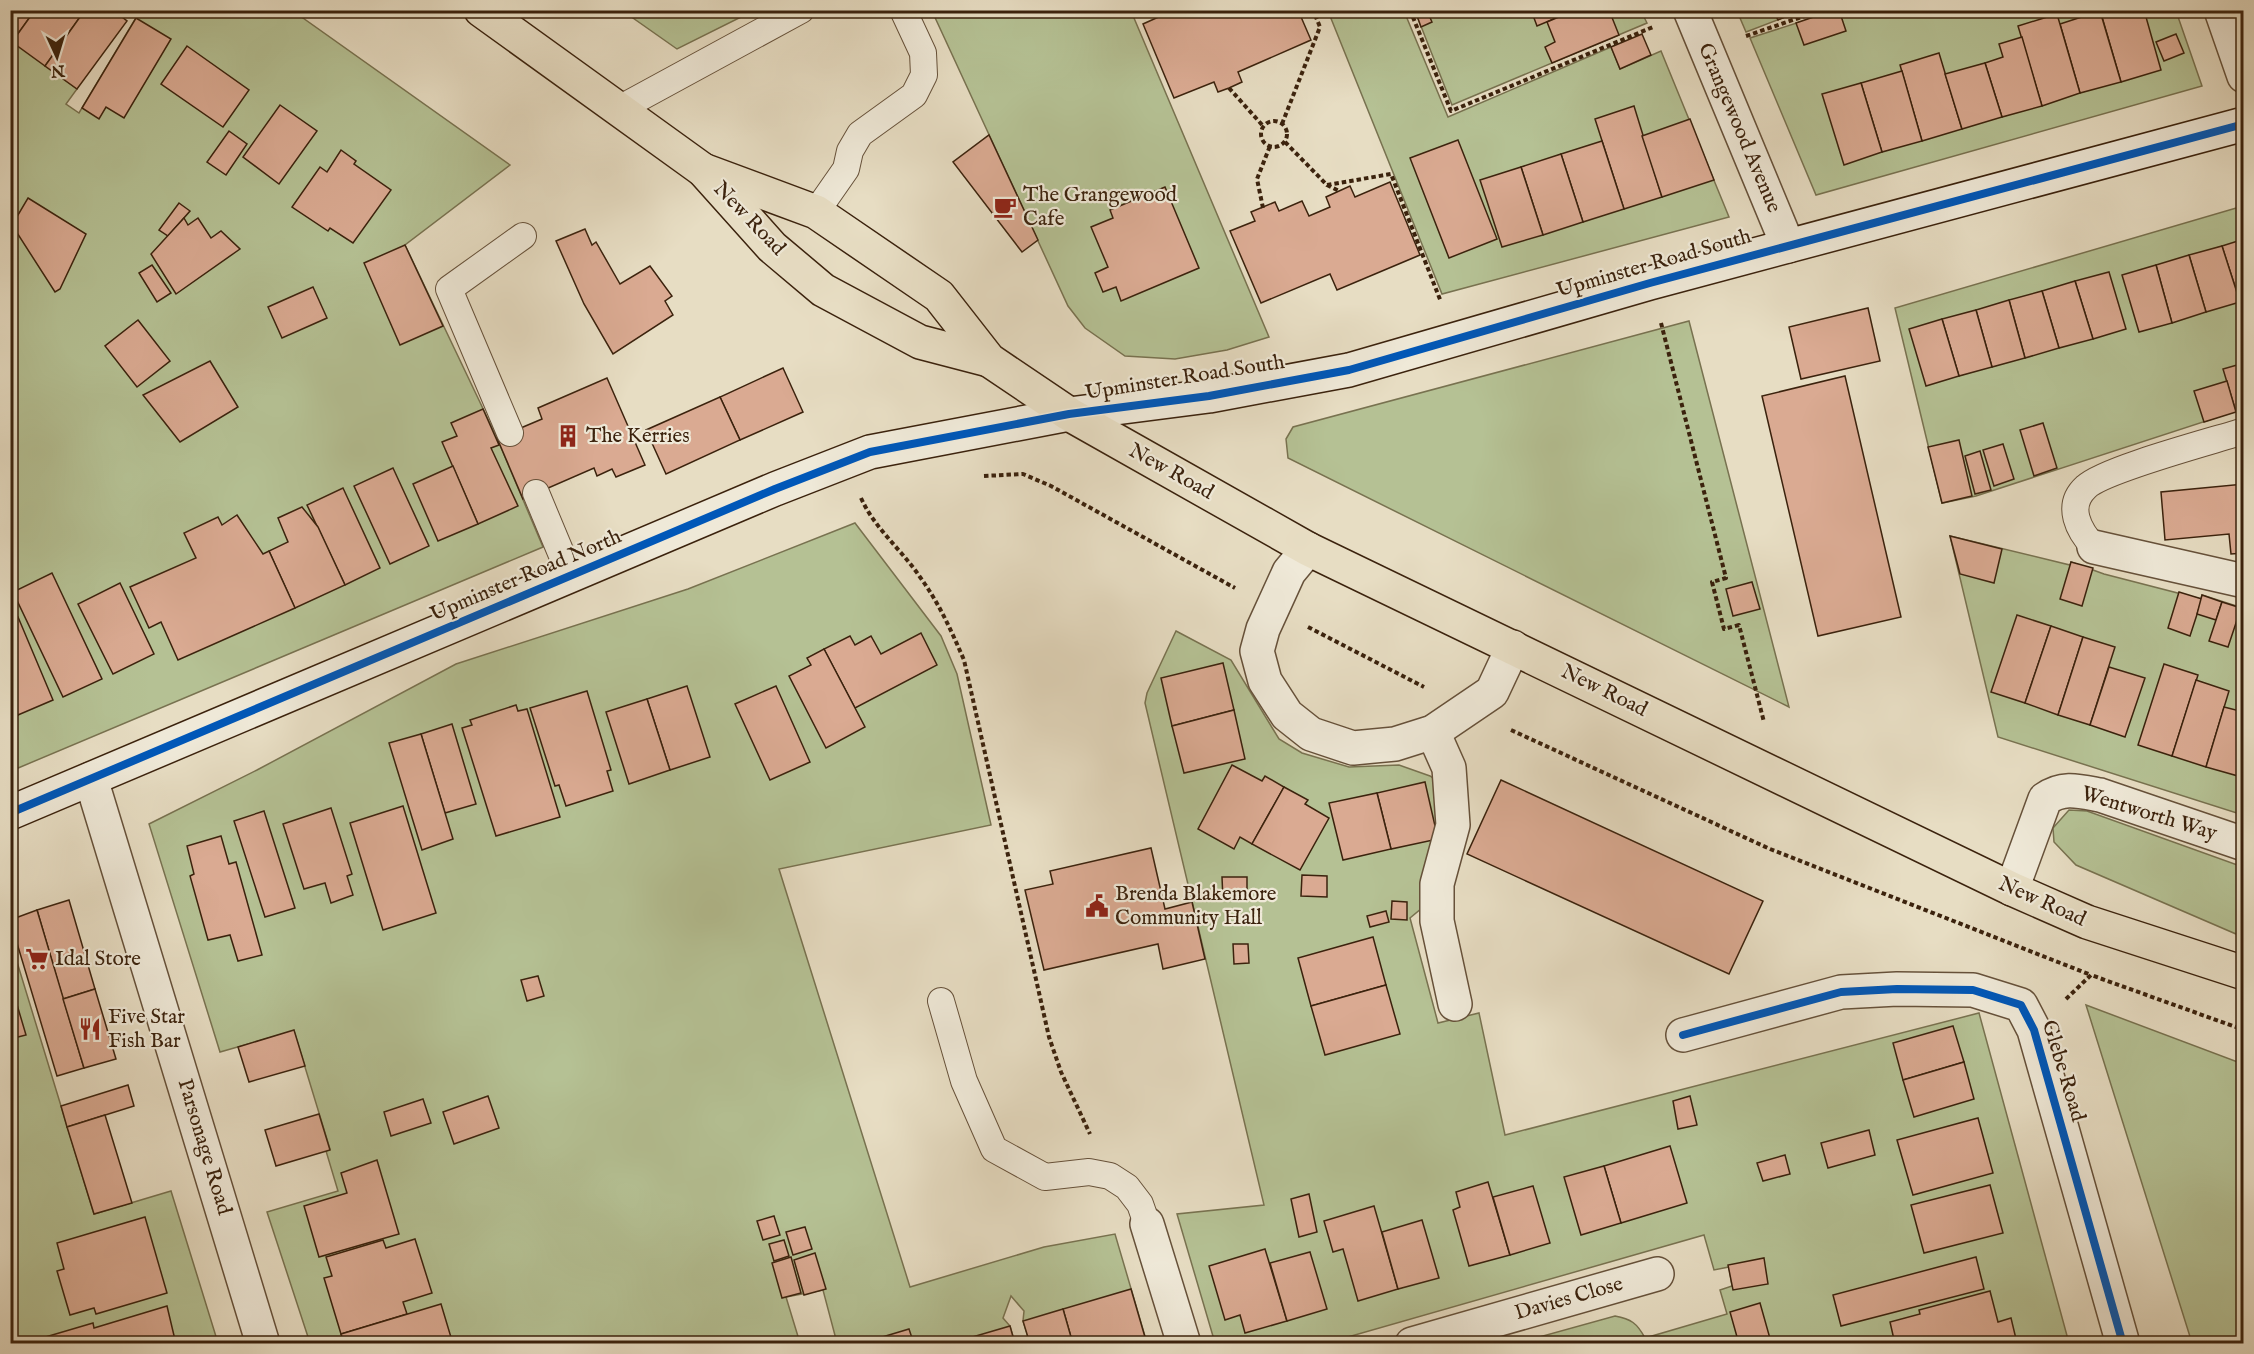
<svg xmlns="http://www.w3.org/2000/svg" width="2254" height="1354" font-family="'IM FELL English',serif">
<rect width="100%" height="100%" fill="#e7ddc3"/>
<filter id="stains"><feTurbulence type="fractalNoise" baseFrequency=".00333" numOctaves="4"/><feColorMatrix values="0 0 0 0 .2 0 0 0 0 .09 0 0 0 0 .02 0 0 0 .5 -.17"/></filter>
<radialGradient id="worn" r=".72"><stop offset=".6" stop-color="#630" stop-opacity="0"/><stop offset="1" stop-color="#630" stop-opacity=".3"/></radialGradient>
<g fill="#b5c194" stroke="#787250" stroke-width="1.5">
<polygon points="140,11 293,11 510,165 405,245 497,438 543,547 11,771 11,40 77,89 66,104 79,113"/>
<polygon points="623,11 753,11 677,49"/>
<polygon points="932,11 1131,11 1269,337 1227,350 1175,359 1125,356 1085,328 1068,306"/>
<polygon points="1328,11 1404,11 1448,117 1611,47 1620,69 1661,51 1729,217 1442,294"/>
<polygon points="1415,11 1641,11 1647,23 1452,105"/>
<polygon points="1737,11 1801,11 1746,32"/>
<polygon points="1834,11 2176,11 2202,86 1816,195 1750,38"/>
<polygon points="2243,206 2243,409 1976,496 1942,503 1895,308"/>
<polygon points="1689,321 1789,707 1288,458 1286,439 1293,427"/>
<polygon points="855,523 941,636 957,674 991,825 779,869 910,1287 1044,1247 1115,1234 1147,1343 1030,1343 1023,1321 1024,1311 1011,1296 1003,1318 1010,1326 1015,1343 837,1343 823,1290 786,1297 800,1343 310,1343 267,1212 338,1191 326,1151 330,1149 294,1031 220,1052 149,824 257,770 456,664 688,589"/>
<polygon points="1950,536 2070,565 2071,562 2104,574 2201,599 2202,595 2243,608 2243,815 1998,737"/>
<path d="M1176,631L1231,660L1279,739L1302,753L1349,767L1399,765L1430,776L1443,785L1428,903L1410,918L1438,1023L1479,1013L1505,1135L1979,1013L2069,1343H1518L1615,1316C1631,1319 1637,1323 1645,1338L1727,1314L1720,1290L1732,1286L1729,1267L1714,1270L1704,1235L1327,1343H1215L1177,1214L1264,1205L1145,703L1147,693Z"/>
<polygon points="2069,810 2087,811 2243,867 2243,937 2076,865 2054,842 2053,828"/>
<polygon points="10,939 94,1214 171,1191 218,1343 11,1343"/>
<polygon points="2086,1005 2243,1064 2243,1343 2192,1343"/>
</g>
<g fill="#daaa92" stroke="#3b220d" stroke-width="1.5">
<polygon points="10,10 35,10 12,42 10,40"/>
<polygon points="35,10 85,10 45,66 12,42"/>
<polygon points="85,10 113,10 127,21 77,89 45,66"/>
<polygon points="1174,10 1298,10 1311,40 1238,72 1242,82 1229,88 1218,92 1214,82 1174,98 1143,24"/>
<polygon points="1415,10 1435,10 1428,13 1432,22 1421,27"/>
<polygon points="1531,10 1575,10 1537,26"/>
<polygon points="1575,10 1609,10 1619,35 1552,63 1545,47 1555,42 1547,22"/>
<polygon points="1773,10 1801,10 1778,20"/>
<polygon points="1834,10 1839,10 1846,31 1804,45 1796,23"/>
<polygon points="2144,10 2161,70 2121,82 2100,10"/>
<polygon points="2100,11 2121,82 2080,93 2060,24"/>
<polygon points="2057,14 2080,93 2042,106 2018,26"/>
<polygon points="136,18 171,39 124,118 106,107 99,119 82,108"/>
<polygon points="1642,34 1651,55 1620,69 1611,47"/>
<polygon points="2176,34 2184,53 2164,61 2156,42"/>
<polygon points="2022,37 2042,106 2002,117 1985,63 2003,57 1999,44"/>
<polygon points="187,46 249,90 223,127 161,84"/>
<polygon points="1939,53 1962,129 1922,141 1900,65"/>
<polygon points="1985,63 2002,117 1962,129 1945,74"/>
<polygon points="1902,71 1922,141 1882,152 1861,83"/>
<polygon points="1861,83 1882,152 1844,165 1822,94"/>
<polygon points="280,105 317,131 279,184 243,157"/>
<polygon points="1634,106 1662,197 1624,209 1595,119"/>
<polygon points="1690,119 1714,180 1662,197 1642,136"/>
<polygon points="229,131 247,144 226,175 207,162"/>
<polygon points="989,135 1038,240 1022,252 953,162"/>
<polygon points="1458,140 1497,239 1449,258 1410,158"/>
<polygon points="1602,141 1624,209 1583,222 1561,154"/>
<polygon points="341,150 356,161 354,164 391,190 353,243 330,228 328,231 292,207 320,167 327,172"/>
<polygon points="1561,154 1583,222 1543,235 1521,167"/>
<polygon points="1521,167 1543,235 1502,247 1480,180"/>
<polygon points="1390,182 1420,255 1337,290 1330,274 1261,303 1230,231 1255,221 1251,212 1275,202 1279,211 1302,201 1309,216 1330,207 1326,197 1350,186 1355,197"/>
<polygon points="1165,187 1199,268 1121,301 1116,287 1103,292 1095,273 1108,267 1091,227 1113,218 1110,210"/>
<polygon points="28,198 86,234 60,289 55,292 12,225"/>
<polygon points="179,203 190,211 168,236 159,230"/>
<polygon points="184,218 188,225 198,218 211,238 221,231 240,249 176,294 151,254"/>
<polygon points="585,229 592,245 596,242 620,284 650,266 672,296 665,301 673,315 613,354 584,304 556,241"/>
<polygon points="2244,239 2244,301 2240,302 2222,246"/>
<polygon points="405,245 443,326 400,345 364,263"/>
<polygon points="2222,246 2240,302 2206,312 2189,255"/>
<polygon points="2189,255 2206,312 2172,323 2156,265"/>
<polygon points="152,265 171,293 157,302 139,273"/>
<polygon points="2156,265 2172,323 2139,332 2122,275"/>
<polygon points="2109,272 2126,329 2093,339 2075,281"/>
<polygon points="2075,281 2093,339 2059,348 2042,291"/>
<polygon points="313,287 327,318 282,338 268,307"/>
<polygon points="2042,291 2059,348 2025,358 2009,300"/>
<polygon points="2009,300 2025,358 1992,367 1976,310"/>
<polygon points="1868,308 1880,361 1801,379 1789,327"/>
<polygon points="1976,310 1992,367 1959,376 1942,319"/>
<polygon points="1942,319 1959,376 1926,386 1909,329"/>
<polygon points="138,320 170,361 137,387 105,346"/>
<polygon points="210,361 238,407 180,442 143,395"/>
<polygon points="2244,363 2244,409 2236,412 2223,369"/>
<polygon points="783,368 803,412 740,440 720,397"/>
<polygon points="1845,376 1901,617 1818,636 1762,396"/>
<polygon points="607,378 645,465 616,477 612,469 597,476 594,468 523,499 497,438 542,419 538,408"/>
<polygon points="2227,381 2236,412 2204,422 2194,391"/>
<polygon points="720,397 740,440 666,474 646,430"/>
<polygon points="483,409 499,445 491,448 518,506 478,524 442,442 457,436 451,423"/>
<polygon points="2043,423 2057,468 2034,476 2020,430"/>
<polygon points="1959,440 1972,496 1942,503 1928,447"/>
<polygon points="2003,444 2014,479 1994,486 1983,450"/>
<polygon points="1980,451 1991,490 1975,494 1965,456"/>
<polygon points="453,466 478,524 438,541 413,484"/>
<polygon points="393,468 429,546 390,564 354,486"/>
<polygon points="2244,484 2244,553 2231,554 2229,534 2165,540 2161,492"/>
<polygon points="343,488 380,568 345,585 307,505"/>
<polygon points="302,507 318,527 345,585 295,608 269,551 288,542 278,518"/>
<polygon points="237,515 263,554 269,551 295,608 178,660 161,622 149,628 130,587 196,558 184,533 218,517 222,525"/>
<polygon points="1950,536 2002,549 1994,583 1960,574"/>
<polygon points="2071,562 2093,568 2082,606 2060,599"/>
<polygon points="52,573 102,679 63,697 13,592"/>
<polygon points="1752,582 1760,609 1733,616 1726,589"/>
<polygon points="120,583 154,654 113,674 78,604"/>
<polygon points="2179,592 2202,599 2190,636 2168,628"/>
<polygon points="2202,595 2222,602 2216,620 2197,614"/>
<polygon points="2222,602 2241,608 2228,647 2209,641"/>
<polygon points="2017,615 2051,626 2025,703 1991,692"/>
<polygon points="18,617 53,700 18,715 10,698 10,620"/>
<polygon points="2051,626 2083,637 2058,715 2025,703"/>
<polygon points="921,633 937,665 855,708 824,649 850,636 855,645 871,636 881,654"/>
<polygon points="2083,637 2115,647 2090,725 2058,715"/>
<polygon points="824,649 865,727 826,748 789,676 811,665 807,658"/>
<polygon points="1223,663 1234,710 1172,726 1161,678"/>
<polygon points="2164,664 2198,675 2172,756 2138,745"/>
<polygon points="2109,667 2145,678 2125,737 2090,725"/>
<polygon points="2196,680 2229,691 2206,767 2172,756"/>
<polygon points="687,686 710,757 670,770 647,699"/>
<polygon points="776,686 810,762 770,780 735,704"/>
<polygon points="587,691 611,770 607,771 613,791 566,806 559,785 555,786 530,708"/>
<polygon points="10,698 18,715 10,718"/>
<polygon points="647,699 670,770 629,784 606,712"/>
<polygon points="516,705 518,711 527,709 560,817 496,836 462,728 472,725 470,720"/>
<polygon points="2224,707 2244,712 2244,760 2238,776 2206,767"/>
<polygon points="1234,710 1245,759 1184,773 1172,726"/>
<polygon points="452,724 476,804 445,813 421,734"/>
<polygon points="421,734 453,839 422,850 389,743"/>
<polygon points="2244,760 2244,778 2238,776"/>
<polygon points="1232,765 1262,781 1265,776 1284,787 1252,844 1240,837 1234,849 1198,829"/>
<polygon points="1501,780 1763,901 1729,974 1467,854"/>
<polygon points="1425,782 1438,839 1391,849 1377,793"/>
<polygon points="1284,787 1308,800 1305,804 1329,818 1300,870 1252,844"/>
<polygon points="1377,793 1391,849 1343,860 1329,803"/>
<polygon points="403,806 436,913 383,930 350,823"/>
<polygon points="331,808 352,874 347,876 353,895 331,903 325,883 304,889 283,824"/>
<polygon points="264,811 295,908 265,917 234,821"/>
<polygon points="221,836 229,864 236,862 262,955 238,961 230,935 208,940 190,876 194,874 187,846"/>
<polygon points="1151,848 1165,909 1192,902 1205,959 1163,969 1158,944 1044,970 1025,890 1053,884 1050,871"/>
<polygon points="1302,875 1327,876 1327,897 1301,896"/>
<polygon points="1222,877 1247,877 1247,899 1223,900"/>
<polygon points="69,900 95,989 63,999 37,910"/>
<polygon points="1392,901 1407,902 1407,920 1391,919"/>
<polygon points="37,910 84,1068 57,1076 10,920"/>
<polygon points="1386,911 1389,922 1370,927 1367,916"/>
<polygon points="1373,937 1386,985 1311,1006 1298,958"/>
<polygon points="1233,944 1248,944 1249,963 1234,964"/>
<polygon points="538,976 544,996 527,1001 521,980"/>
<polygon points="10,981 26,1035 10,1039"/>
<polygon points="1386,985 1400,1034 1325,1055 1311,1006"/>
<polygon points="95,989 116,1059 84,1068 63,999"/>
<polygon points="1953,1026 1964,1062 1903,1080 1893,1043"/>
<polygon points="294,1030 305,1066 249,1082 238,1047"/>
<polygon points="1964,1062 1974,1099 1914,1117 1903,1080"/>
<polygon points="128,1085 134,1106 67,1127 61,1106"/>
<polygon points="488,1096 499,1128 454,1144 443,1112"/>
<polygon points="1690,1096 1697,1125 1678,1129 1673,1101"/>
<polygon points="423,1099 431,1123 391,1136 384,1112"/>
<polygon points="319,1114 330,1150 276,1166 265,1130"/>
<polygon points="105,1115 132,1203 94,1214 67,1127"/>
<polygon points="1978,1118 1993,1173 1913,1195 1897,1140"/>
<polygon points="1869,1130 1875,1155 1828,1168 1821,1143"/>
<polygon points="1670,1146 1687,1203 1621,1223 1604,1166"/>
<polygon points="1785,1155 1790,1174 1763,1181 1757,1163"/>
<polygon points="377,1160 399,1234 319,1257 304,1206 347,1193 341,1173"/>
<polygon points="1604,1166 1621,1223 1581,1235 1564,1177"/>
<polygon points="1488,1182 1510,1255 1469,1266 1453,1210 1460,1207 1456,1192"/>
<polygon points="1990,1185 2003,1233 1924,1253 1911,1205"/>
<polygon points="1533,1186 1550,1243 1510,1255 1493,1197"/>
<polygon points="1309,1194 1317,1232 1299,1237 1291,1199"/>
<polygon points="1374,1206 1398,1289 1358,1301 1343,1249 1333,1252 1324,1221"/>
<polygon points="774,1216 780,1235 763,1240 757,1221"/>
<polygon points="145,1217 167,1293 96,1314 94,1308 70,1315 57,1271 64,1269 57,1243"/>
<polygon points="1422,1220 1439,1278 1398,1289 1382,1232"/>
<polygon points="805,1227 812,1249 793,1255 786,1232"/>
<polygon points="415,1239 432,1293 403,1302 407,1314 341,1334 324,1278 332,1276 326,1257 383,1240 386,1248"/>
<polygon points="784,1240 789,1256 774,1261 769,1244"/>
<polygon points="1265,1249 1287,1321 1245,1333 1240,1315 1225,1320 1209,1266"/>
<polygon points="1310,1252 1327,1309 1287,1321 1270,1263"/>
<polygon points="815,1253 826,1289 804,1295 794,1260"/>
<polygon points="791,1257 801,1293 782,1298 772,1263"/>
<polygon points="1976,1257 1984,1289 1841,1326 1833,1295"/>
<polygon points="1764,1258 1768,1284 1733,1290 1728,1265"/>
<polygon points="1131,1289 1147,1344 1073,1344 1063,1309"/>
<polygon points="1990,1291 1998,1322 2011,1318 2017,1343 1895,1344 1890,1322 1920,1314 1919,1310"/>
<polygon points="1760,1303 1771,1342 1739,1344 1730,1312"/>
<polygon points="441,1304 453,1344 344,1344 341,1334"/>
<polygon points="167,1306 176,1344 44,1344 42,1338 93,1323 94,1328"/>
<polygon points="1063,1309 1073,1344 1030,1344 1023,1321"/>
<polygon points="1010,1326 1015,1344 971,1344 969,1338"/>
<polygon points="909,1329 914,1344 870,1344 869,1341"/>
<polygon points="969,1338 971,1344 951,1344"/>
</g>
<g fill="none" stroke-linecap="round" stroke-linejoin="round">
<g stroke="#66513a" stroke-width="28">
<g id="lane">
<polyline points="619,109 801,10"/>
<polyline points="816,212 846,169 850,151 860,134 914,95 924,75 923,53 903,10"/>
<polyline points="510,433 449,289 523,236"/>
<polyline points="536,493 571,577"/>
<path d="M2094,547C2079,531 2065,506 2086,487C2105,469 2213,441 2244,431"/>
<polyline points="941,1001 964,1081 994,1149 1045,1177 1089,1172 1110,1176 1127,1187 1140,1204 1147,1224"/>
</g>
</g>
<g stroke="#66513a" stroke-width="36">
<g id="street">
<polyline points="1690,10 1788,246"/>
<polyline points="2221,10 2244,76"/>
<polyline points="2094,547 2244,581"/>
<polyline points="1308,549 1289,572 1263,629 1257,651 1265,681 1287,715 1311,734 1353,748 1395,744 1433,732 1492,692 1513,647"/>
<polyline points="1433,732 1449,768 1453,825 1437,884 1437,921 1455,1004"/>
<polyline points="91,779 263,1344"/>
<path d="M2012,889L2045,799C2063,786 2079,791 2100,795L2244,844"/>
<polyline points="1683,1035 1841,992 1897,989 1973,990 2021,1005 2034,1030 2123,1344"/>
<polyline points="1147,1224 1184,1344"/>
<polyline points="1412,1344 1657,1274"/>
</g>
</g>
<g stroke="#3b220d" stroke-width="36">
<polyline id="secondary" points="10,813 775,489 870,452 1069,414 1209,396 1349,370 1650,283 2244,124"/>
</g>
<g stroke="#3b220d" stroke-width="36">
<g id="primary">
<polyline points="481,10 703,170 772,247 823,290 920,342 989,360"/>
<polyline points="703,170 816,212 939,296 989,360 1069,414 1308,549 2012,889 2087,922 2244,973"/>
</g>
</g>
<g stroke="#3b220d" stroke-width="4" stroke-dasharray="4.5 3" stroke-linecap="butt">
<polyline points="1410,10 1451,111 1653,27"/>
<polyline points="1746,36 1822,10"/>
<polyline points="1229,88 1264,127"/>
<circle cx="1274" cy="134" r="13"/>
<polyline points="1282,124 1320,27 1313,10"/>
<polyline points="1285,142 1327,185 1339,191"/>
<polyline points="1327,185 1391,174 1441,302"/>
<polyline points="1263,208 1257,179 1270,146"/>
<polyline points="1661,323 1726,578 1712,582 1724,629 1739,625 1764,722"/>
<polyline points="984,476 1023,474 1051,486 1235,588"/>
<path d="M861,498C875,529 901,549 920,577C939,603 951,630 964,660L1049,1037L1061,1072L1090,1134"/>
<polyline points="1308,627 1424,687"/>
<polyline points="1511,730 1770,849 2091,975"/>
<polyline points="2066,999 2091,975 2244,1030"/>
</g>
<use href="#lane" stroke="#efe9d8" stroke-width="26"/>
<use href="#street" stroke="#efe9d8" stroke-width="33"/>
<use href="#secondary" stroke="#efe9d8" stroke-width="33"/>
<use href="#primary" stroke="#e7ddc3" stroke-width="33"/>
<g stroke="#efe9d8" stroke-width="11">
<g id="cycleway">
<polyline points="10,813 775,489 870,452 1069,414 1209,396 1349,370 1650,283 2244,124"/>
<polyline points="1683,1035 1841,992 1897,989 1973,990 2021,1005 2034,1030 2123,1344"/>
</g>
</g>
<use href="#cycleway" stroke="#0057b8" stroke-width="8"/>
</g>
<defs>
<g id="cafe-bare" transform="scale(1.8)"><path d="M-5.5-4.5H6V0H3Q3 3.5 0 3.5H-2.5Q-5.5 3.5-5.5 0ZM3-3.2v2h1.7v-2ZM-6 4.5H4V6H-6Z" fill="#8f2418" stroke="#efe9d8" stroke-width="2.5" paint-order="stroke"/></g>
<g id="building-bare" transform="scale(1.8)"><path d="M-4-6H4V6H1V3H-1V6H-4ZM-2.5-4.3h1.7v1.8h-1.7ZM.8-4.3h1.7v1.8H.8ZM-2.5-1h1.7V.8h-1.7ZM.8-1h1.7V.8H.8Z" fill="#8f2418" stroke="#efe9d8" stroke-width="2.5" paint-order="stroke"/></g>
<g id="civic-bare" transform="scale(1.8)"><path d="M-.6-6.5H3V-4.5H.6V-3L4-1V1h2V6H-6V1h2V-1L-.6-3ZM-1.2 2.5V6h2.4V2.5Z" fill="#8f2418" stroke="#efe9d8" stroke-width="2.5" paint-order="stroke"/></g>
<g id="supermarket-bare" transform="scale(1.8)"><path d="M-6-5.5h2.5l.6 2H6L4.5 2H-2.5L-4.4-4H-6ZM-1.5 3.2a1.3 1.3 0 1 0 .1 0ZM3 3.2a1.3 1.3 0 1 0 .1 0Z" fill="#8f2418" stroke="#efe9d8" stroke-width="2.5" paint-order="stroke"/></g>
<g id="restaurant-bare" transform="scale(1.8)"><path d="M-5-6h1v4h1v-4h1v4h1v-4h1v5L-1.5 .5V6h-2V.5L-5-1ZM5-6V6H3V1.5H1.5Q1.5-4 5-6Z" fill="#8f2418" stroke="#efe9d8" stroke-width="2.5" paint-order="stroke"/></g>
</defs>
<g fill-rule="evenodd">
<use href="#cafe-bare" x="1005" y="207"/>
<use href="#building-bare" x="568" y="436"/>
<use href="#civic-bare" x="1097" y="906"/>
<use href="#supermarket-bare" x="37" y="959"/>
<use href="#restaurant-bare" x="90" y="1029"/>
</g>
<g text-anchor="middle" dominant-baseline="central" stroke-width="4.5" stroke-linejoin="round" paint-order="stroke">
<g font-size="21" fill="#3b220d" stroke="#efe9d8">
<text transform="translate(1739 128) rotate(67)">Grangewood Avenue</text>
<text transform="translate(749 219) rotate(46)">New Road</text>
<text transform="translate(1654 264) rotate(-16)">Upminster Road South</text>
<text transform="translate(1185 378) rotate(-9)">Upminster Road South</text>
<text transform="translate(1171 472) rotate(29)">New Road</text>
<text transform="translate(526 576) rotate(-23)">Upminster Road North</text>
<text transform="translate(1604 691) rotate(26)">New Road</text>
<text transform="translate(2149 814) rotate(17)">Wentworth Way</text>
<text transform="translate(2042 902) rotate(24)">New Road</text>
<text transform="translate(2063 1071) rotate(73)">Glebe Road</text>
<text transform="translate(204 1147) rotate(73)">Parsonage Road</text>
<text transform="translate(1569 1299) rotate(-16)">Davies Close</text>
</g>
<g font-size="21" fill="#3b220d" stroke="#efe9d8" text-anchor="start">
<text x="1023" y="195">The Grangewood<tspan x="1023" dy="24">Cafe</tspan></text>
<text x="586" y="436">The Kerries</text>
<text x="1115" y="894">Brenda Blakemore<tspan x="1115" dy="24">Community Hall</tspan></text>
<text x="55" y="959">Idal Store</text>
<text x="108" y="1017">Five Star<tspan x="108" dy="24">Fish Bar</tspan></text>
</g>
</g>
<rect width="2254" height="1354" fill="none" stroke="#e7ddc3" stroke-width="36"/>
<rect x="12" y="12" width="2230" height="1330" fill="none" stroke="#3b220d" stroke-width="3"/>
<rect x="18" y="18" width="2218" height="1318" fill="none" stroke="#3b220d" stroke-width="1.5"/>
<g transform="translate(57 57) rotate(176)" stroke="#efe9d8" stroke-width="4.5" paint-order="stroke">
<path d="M0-4.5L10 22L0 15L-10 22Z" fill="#3b220d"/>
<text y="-9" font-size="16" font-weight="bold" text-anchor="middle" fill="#3b220d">N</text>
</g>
<rect width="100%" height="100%" filter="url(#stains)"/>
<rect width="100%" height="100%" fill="url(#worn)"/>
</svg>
